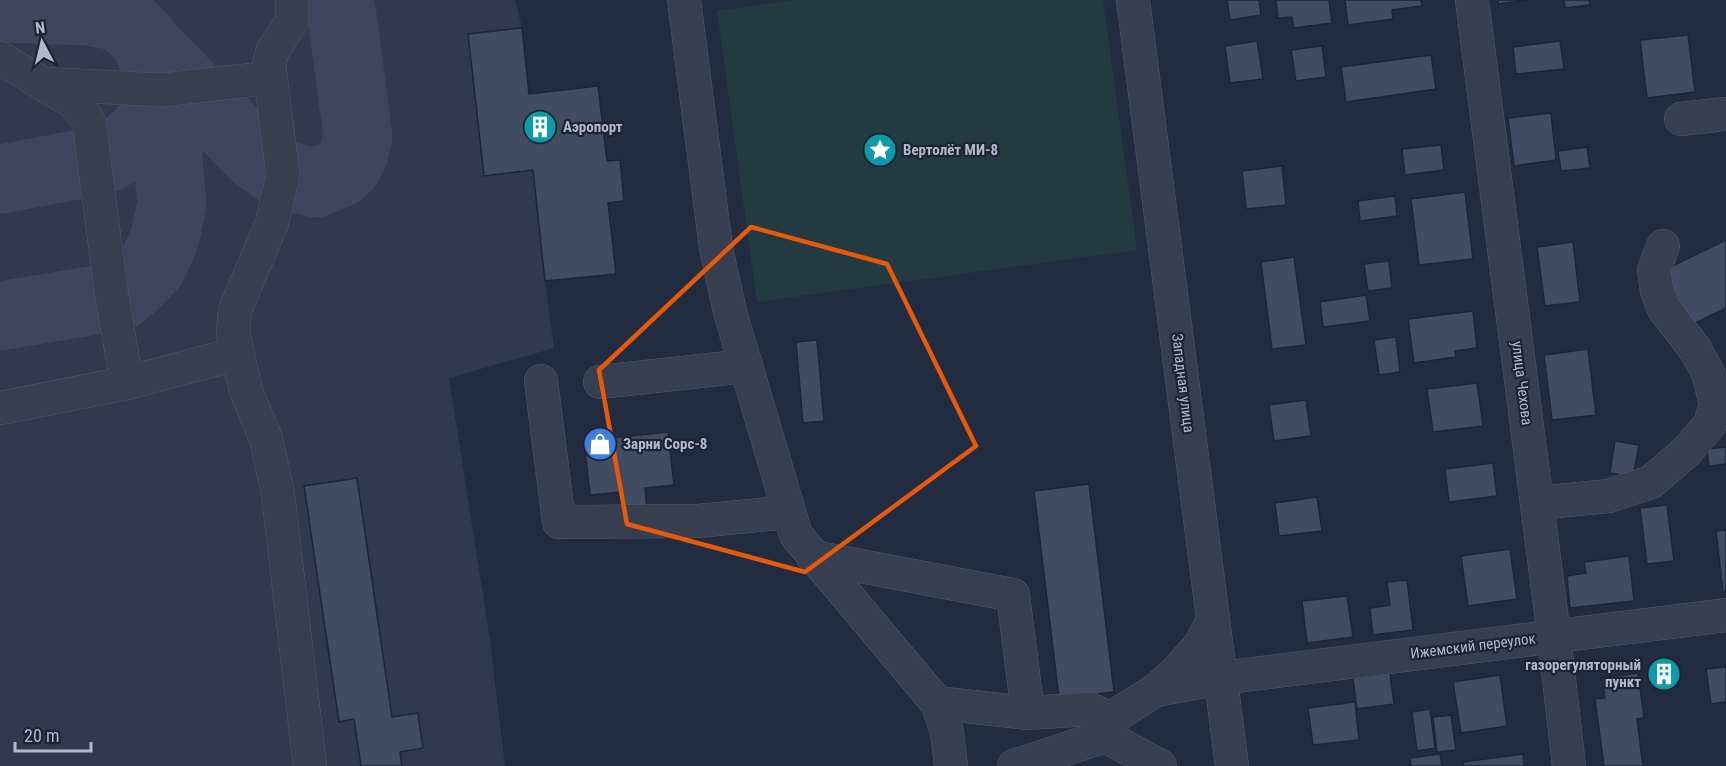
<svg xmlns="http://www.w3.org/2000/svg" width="1726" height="766" font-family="'Roboto Condensed',sans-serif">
<rect width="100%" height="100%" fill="#222c40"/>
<polygon fill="#30394d" points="0,0 515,0 522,28 529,94 598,86 607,161 620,160 624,201 608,203 616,274 545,281 554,348 449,378 490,640 505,766 0,766"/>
<polygon fill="#243a41" points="795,0 1103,0 1137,250 757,302 717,11"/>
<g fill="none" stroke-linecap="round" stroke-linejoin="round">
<g stroke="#3d465c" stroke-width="69">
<polyline points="0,8 89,11 121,17 139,34 149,47 162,90 172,204 165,237 153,265 137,282 120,296 0,316"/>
<polyline points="149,47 257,157 283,175 316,183 340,173 348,165 354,153 358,136 341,8 333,0"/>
<polyline points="0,179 103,160 125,148 142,132 156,111 162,90"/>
</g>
</g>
<g fill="#414b62" stroke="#1e2536" stroke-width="1.5">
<polygon points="1227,0 1259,0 1261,15 1230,20"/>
<polygon points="1276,0 1329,0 1332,23 1294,28 1292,17 1278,18"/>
<polygon points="1345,0 1421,0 1422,6 1392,10 1393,19 1348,25"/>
<polygon points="1498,0 1528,0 1498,4"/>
<polygon points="1564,0 1589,0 1590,5 1565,8"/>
<polygon points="522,28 529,94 598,86 607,161 620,160 624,201 608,203 616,274 545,281 533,170 484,176 468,34"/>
<polygon points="1688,35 1695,92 1647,98 1640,40"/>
<polygon points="1257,41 1263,79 1230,83 1225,46"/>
<polygon points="1560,41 1564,69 1516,74 1513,47"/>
<polygon points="1322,46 1326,77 1296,81 1291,50"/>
<polygon points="1431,55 1436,89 1346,102 1341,67"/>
<polygon points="1551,113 1556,160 1514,166 1508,118"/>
<polygon points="1441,145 1444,170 1405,175 1402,149"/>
<polygon points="1587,147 1590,168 1561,171 1558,151"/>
<polygon points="1282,166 1286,205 1246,209 1242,171"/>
<polygon points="1465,192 1473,259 1419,265 1411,199"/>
<polygon points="1395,196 1397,216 1360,221 1358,201"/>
<polygon points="1726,240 1726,308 1685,328 1658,273"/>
<polygon points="1573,242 1580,302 1545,306 1537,247"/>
<polygon points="1294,257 1306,345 1272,349 1261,262"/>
<polygon points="1389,261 1392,288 1368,291 1364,264"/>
<polygon points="1366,295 1370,321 1323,327 1320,302"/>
<polygon points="1473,311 1477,348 1455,351 1456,357 1414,363 1408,319"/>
<polygon points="1396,337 1400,372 1379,375 1374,340"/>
<polygon points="817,340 824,421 803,423 796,342"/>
<polygon points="1588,349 1596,415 1552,420 1544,355"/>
<polygon points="1477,383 1483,426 1433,432 1427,389"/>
<polygon points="1306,400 1311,436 1274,441 1269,405"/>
<polygon points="668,432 674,485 645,488 647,510 624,513 621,492 590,495 584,441"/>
<polygon points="1615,441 1639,445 1633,477 1610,473"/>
<polygon points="1726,447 1726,464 1709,466 1707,449"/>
<polygon points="1493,463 1497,496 1449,502 1445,469"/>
<polygon points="357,478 392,717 418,713 423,748 400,752 402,766 361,766 354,719 339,722 304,486"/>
<polygon points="1089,484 1114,692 1059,698 1034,491"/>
<polygon points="1317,497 1322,531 1279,536 1275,503"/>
<polygon points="1667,505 1674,561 1647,564 1640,508"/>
<polygon points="1726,530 1726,591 1723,592 1716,531"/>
<polygon points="1510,549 1517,599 1468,606 1461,556"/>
<polygon points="1629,556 1634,601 1570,608 1567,576 1586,573 1584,562"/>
<polygon points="1407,580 1413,630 1373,635 1370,608 1390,605 1387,582"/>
<polygon points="1347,596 1353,637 1307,643 1302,601"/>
<polygon points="1673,658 1677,686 1654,689 1650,661"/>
<polygon points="1726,667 1726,702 1711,704 1706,669"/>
<polygon points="1390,673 1394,704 1357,709 1353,678"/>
<polygon points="1638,673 1644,718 1637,719 1643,766 1604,766 1595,699 1605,698 1602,678"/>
<polygon points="1500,675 1507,726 1461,733 1453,682"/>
<polygon points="1355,702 1359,740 1313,745 1308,708"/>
<polygon points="1430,709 1435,748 1417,751 1412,712"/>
<polygon points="1451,715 1456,750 1437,752 1433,717"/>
<polygon points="1440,754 1442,766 1411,766 1410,758"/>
<polygon points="1523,754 1524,766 1464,766 1463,762"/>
</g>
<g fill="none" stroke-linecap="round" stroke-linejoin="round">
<g stroke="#52596a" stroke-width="34">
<g id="minor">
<polyline points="292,0 292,21 273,50 269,64 283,175 272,223 235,310 233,332 246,391 266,439 278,494 310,766"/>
<polyline points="684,0 716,248 730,312 796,535 937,703 947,732 951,766"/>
<polyline points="1133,0 1232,766"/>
<polyline points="1472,0 1554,636 1569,766"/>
<polyline points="0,58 76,104 89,122 112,297 127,383"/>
<polyline points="48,84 162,90 269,78"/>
<polyline points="1681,119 1726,114"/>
<polyline points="541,381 559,522 698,521 789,512"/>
<polyline points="600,382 746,366"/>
<polyline points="0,408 127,383 236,354"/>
<polyline points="1537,503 1609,496 1651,482 1686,452 1710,424 1716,404 1708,373 1695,349 1664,309 1657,291 1654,270 1663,246"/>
<polyline points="813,557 1013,595 1028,713"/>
<polyline points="1156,690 1179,669 1200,645 1213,620"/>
<polyline points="937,703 1028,713 1090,709 1110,719 1156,690 1221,678 1726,615"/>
<polyline points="1105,736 1160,766"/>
<polyline points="1014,766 1105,736 1110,719"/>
</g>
</g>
<use href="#minor" stroke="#373e4f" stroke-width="33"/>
</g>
<path fill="none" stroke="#e8590c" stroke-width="4.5" stroke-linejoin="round" d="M751,227L887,264L976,446L805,572L627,524L599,370Z"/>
<defs>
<g id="building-disc" transform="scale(1.725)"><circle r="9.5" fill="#0f9aa8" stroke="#1c2334"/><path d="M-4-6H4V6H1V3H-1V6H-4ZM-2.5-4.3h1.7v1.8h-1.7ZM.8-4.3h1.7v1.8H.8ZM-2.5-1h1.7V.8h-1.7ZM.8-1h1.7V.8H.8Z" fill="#fff"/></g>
<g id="sight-disc" transform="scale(1.725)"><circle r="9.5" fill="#0f9aa8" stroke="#1c2334"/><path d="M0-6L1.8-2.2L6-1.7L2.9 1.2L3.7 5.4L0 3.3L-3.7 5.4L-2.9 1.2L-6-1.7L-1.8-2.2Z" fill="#fff"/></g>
<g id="shop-disc" transform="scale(1.725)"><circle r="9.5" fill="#3f7fe0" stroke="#1c2334"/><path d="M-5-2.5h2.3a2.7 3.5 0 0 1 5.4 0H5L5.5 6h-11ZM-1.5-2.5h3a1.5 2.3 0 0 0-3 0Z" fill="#fff"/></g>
</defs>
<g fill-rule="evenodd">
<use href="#building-disc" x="540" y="127"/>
<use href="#sight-disc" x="880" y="150"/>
<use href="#shop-disc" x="600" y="444"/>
<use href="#building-disc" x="1664" y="674"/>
</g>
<g text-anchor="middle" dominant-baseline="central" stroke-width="4.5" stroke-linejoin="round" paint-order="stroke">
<g font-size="15" font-weight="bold" fill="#b3b9ca" stroke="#1c2334" text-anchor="start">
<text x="563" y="127">Аэропорт</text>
<text x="903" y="150">Вертолёт МИ-8</text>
<text x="623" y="444">Зарни Сорс-8</text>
<text x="1641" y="665" text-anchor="end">газорегуляторный<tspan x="1641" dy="17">пункт</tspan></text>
</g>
<g font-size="15" fill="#b3b9ca" stroke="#1c2334">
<text transform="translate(1183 383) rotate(83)">Западная улица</text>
<text transform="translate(1522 383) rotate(83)">улица Чехова</text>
<text transform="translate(1473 646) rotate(-7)">Ижемский переулок</text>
</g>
</g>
<g transform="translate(42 42) rotate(353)" stroke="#1c2334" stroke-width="4.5" paint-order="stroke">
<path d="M0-4.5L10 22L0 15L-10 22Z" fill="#b3b9ca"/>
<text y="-9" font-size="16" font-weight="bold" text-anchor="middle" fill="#b3b9ca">N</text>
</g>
<path d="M15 742v9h76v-9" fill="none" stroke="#b3b9ca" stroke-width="3"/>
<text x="24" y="742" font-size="18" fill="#b3b9ca" stroke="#1c2334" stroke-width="4.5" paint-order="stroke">20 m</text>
</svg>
